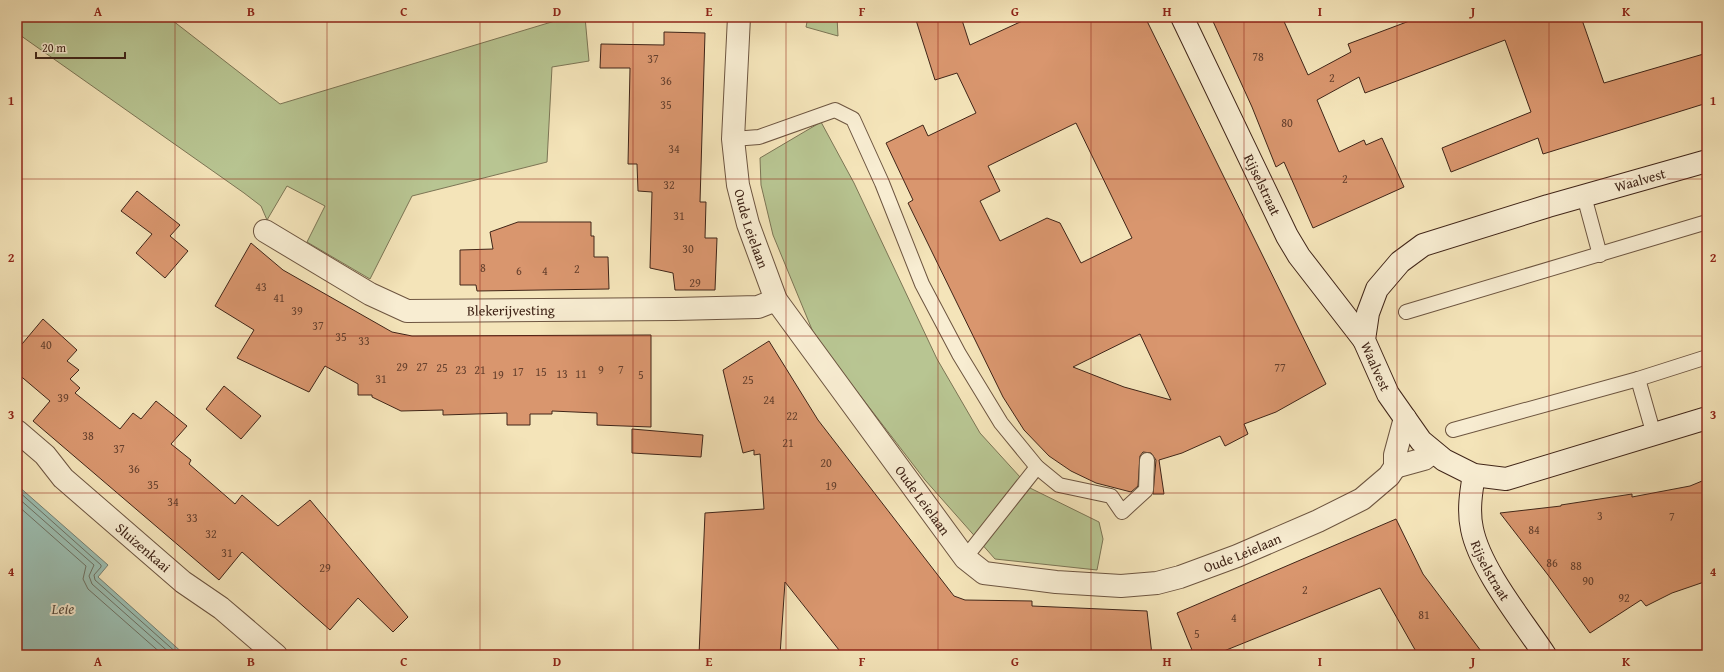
<svg xmlns="http://www.w3.org/2000/svg" width="1724" height="672" font-family="'Gentium Book Plus',serif">
<rect width="100%" height="100%" fill="#f4e4b9"/>
<filter id="stains"><feTurbulence type="fractalNoise" baseFrequency=".005" numOctaves="4"/><feColorMatrix values="0 0 0 0 .2 0 0 0 0 .09 0 0 0 0 .02 0 0 0 .5 -.17"/></filter>
<radialGradient id="worn" r=".72"><stop offset=".6" stop-color="#630" stop-opacity="0"/><stop offset="1" stop-color="#630" stop-opacity=".3"/></radialGradient>
<g fill="#b8c592" stroke="#7c7555">
<polygon points="17,17 168,17 280,104 568,17 585,17 589,61 552,67 547,162 412,196 370,279 307,242 325,206 287,186 267,220 261,206 244,193 17,33"/>
<polygon points="808,17 837,17 838,36 806,27"/>
<polygon points="821,122 854,183 937,359 980,433 1030,488 1099,522 1103,539 1097,570 995,559 925,480 849,381 813,332 773,235 761,185 760,158"/>
</g>
<polygon fill="#9cbeb1" stroke="#778174" points="17,485 108,565 98,577 185,655 17,655"/>
<g fill="none" stroke-linecap="round" stroke-linejoin="round">
<g stroke="#6e7264" stroke-width="1">
<polyline points="17,490 101,565 101,567 94,575 95,580 179,655"/>
<polyline points="17,497 94,565 89,576 92,584 172,655"/>
<polyline points="17,505 86,566 83,579 88,589 163,655"/>
</g>
</g>
<g fill="#d9966e" stroke="#402518" fill-rule="evenodd">
<path d="M915,17H961L970,45L1031,17H1145L1326,384L1276,412L1244,424L1248,434L1225,446L1220,436L1182,453L1159,460L1164,494H1153L1156,460L1151,453L1143,452L1140,456L1138,486L1131,492L1096,483L1071,471L1049,456L1024,430L1003,397L908,203L913,200L886,143L923,125L928,136L976,113L957,73L935,80ZM1076,123L1132,238L1081,263L1060,223L1047,218L1000,241L980,201L1000,191L988,166ZM1140,334L1171,400L1124,387L1073,367Z"/>
<polygon points="1211,17 1282,17 1308,75 1351,52 1348,44 1420,17 1581,17 1604,83 1707,53 1707,103 1543,154 1538,138 1451,172 1442,148 1531,112 1505,40 1365,93 1359,77 1317,100 1339,152 1364,140 1366,145 1382,138 1404,187 1313,228 1284,162 1276,167 1252,107"/>
<polygon points="664,32 705,33 700,202 706,202 705,238 717,238 715,290 675,290 673,273 650,268 652,192 638,191 637,164 628,164 630,68 600,68 601,44 664,45"/>
<polygon points="137,191 180,225 170,236 188,251 165,278 136,253 152,234 121,211"/>
<polygon points="518,222 591,222 591,236 594,236 594,257 608,257 609,289 477,291 476,285 460,285 460,250 493,249 490,232"/>
<polygon points="251,243 283,270 392,332 412,336 651,335 651,427 597,425 597,413 552,411 552,414 530,414 530,425 507,425 507,413 443,415 443,410 401,411 372,397 372,395 358,395 358,384 325,366 309,392 237,358 254,330 215,306"/>
<polygon points="43,319 77,350 67,361 79,370 70,379 80,388 75,393 120,429 133,413 141,419 156,401 187,426 171,444 191,460 189,464 235,504 242,495 278,526 310,500 408,617 393,632 358,598 330,630 242,552 219,580 33,421 50,401 17,373 17,350"/>
<polygon points="769,341 818,420 954,596 965,600 1032,601 1032,606 1147,611 1152,655 843,655 785,582 780,655 699,655 705,513 764,509 760,454 754,455 754,450 743,453 723,370"/>
<polygon points="224,386 261,416 241,439 206,409"/>
<polygon points="632,429 703,435 701,457 632,453"/>
<polygon points="1707,479 1707,581 1672,593 1646,606 1641,600 1590,633 1548,575 1500,513 1561,506 1561,505 1632,494 1632,497 1690,486"/>
<polygon points="1396,519 1423,574 1484,655 1418,655 1380,588 1214,655 1194,655 1177,613"/>
</g>
<g fill="none" stroke-linecap="round" stroke-linejoin="round">
<g stroke="#6d5540" stroke-width="16">
<g id="lane">
<polyline points="733,139 759,137 835,110 853,119 882,183 922,284 959,354 1001,423 1037,467 1059,485 1111,496 1122,512 1146,490 1147,460"/>
<polyline points="1584,196 1600,255"/>
<polyline points="1406,312 1707,222"/>
<polyline points="1638,379 1654,435"/>
<polyline points="1453,430 1638,379 1707,357"/>
<polyline points="965,558 1037,467"/>
</g>
</g>
<g stroke="#6d5540" stroke-width="24">
<g id="street">
<path id="s1" d="M739,17L733,139L738,185L748,224L776,300L965,558L984,573L1056,582L1121,586L1157,583L1180,577L1237,556L1318,521L1362,499L1389,476L1395,467V455L1405,418"/>
<path id="s2" d="M265,231L370,294L407,311L675,309L758,307L776,300"/>
<path id="s3" d="M17,431L45,455L63,478L183,582L221,608L276,655"/>
<polyline points="1395,467 1424,459 1433,452"/>
</g>
</g>
<g stroke="#402518" stroke-width="24">
<g id="secondary">
<path id="s4" d="M1182,17L1287,236L1299,256L1364,340"/>
<path id="s5" d="M1707,161L1548,206L1423,245L1400,262L1377,289L1368,313L1364,340L1388,394L1421,441L1444,460L1474,475L1506,479L1707,418"/>
<path id="s6" d="M1474,475C1471,492 1468,511 1472,529C1480,569 1522,620 1545,655"/>
</g>
</g>
<use href="#lane" stroke="#f8edd2" stroke-width="14"/>
<use href="#street" stroke="#f8edd2" stroke-width="22"/>
<use href="#secondary" stroke="#f8edd2" stroke-width="22"/>
</g>
<path fill="none" stroke="#8f2418" stroke-width="1" stroke-opacity="0.55" d="M175,17V655M327,17V655M480,17V655M633,17V655M786,17V655M938,17V655M1091,17V655M1244,17V655M1397,17V655M1549,17V655M17,179H1707M17,336H1707M17,493H1707"/>
<g text-anchor="middle" dominant-baseline="central" stroke-width="4" stroke-linejoin="round" paint-order="stroke">
<g font-size="12" fill="#66412e">
<text x="1258" y="56">78</text>
<text x="653" y="58">37</text>
<text x="1332" y="77">2</text>
<text x="666" y="80">36</text>
<text x="666" y="104">35</text>
<text x="1287" y="122">80</text>
<text x="674" y="148">34</text>
<text x="1345" y="178">2</text>
<text x="669" y="184">32</text>
<text x="679" y="215">31</text>
<text x="688" y="248">30</text>
<text x="483" y="267">8</text>
<text x="577" y="268">2</text>
<text x="519" y="270">6</text>
<text x="545" y="270">4</text>
<text x="695" y="282">29</text>
<text x="261" y="286">43</text>
<text x="279" y="297">41</text>
<text x="297" y="310">39</text>
<text x="318" y="325">37</text>
<text x="341" y="336">35</text>
<text x="364" y="340">33</text>
<text x="46" y="344">40</text>
<text x="402" y="366">29</text>
<text x="422" y="366">27</text>
<text x="442" y="367">25</text>
<text x="1280" y="367">77</text>
<text x="461" y="369">23</text>
<text x="480" y="369">21</text>
<text x="601" y="369">9</text>
<text x="621" y="369">7</text>
<text x="518" y="371">17</text>
<text x="541" y="371">15</text>
<text x="562" y="373">13</text>
<text x="581" y="373">11</text>
<text x="498" y="374">19</text>
<text x="641" y="374">5</text>
<text x="381" y="378">31</text>
<text x="748" y="379">25</text>
<text x="63" y="397">39</text>
<text x="769" y="399">24</text>
<text x="792" y="415">22</text>
<text x="88" y="435">38</text>
<text x="788" y="442">21</text>
<text x="119" y="448">37</text>
<text x="826" y="462">20</text>
<text x="134" y="468">36</text>
<text x="153" y="484">35</text>
<text x="831" y="485">19</text>
<text x="173" y="501">34</text>
<text x="1600" y="515">3</text>
<text x="1672" y="516">7</text>
<text x="192" y="517">33</text>
<text x="1534" y="529">84</text>
<text x="211" y="533">32</text>
<text x="227" y="552">31</text>
<text x="1552" y="562">86</text>
<text x="1576" y="565">88</text>
<text x="325" y="567">29</text>
<text x="1588" y="580">90</text>
<text x="1305" y="589">2</text>
<text x="1624" y="597">92</text>
<text x="1424" y="614">81</text>
<text x="1234" y="617">4</text>
<text x="1197" y="633">5</text>
</g>
<g font-size="14" fill="#402518" stroke="#f8edd2">
<text transform="translate(1640 180) rotate(-16)">Waalvest</text>
<text stroke="none"><textPath href="#s4" startOffset="186">Rijselstraat</textPath></text>
<text stroke="none"><textPath href="#s1" startOffset="214">Oude Leielaan</textPath></text>
<text stroke="none"><textPath href="#s2" startOffset="267">Blekerijvesting</textPath></text>
<text stroke="none"><textPath href="#s5" startOffset="442">Waalvest</textPath></text>
<text stroke="none"><textPath href="#s1" startOffset="538">Oude Leielaan</textPath></text>
<text stroke="none"><textPath href="#s3" startOffset="172">Sluizenkaai</textPath></text>
<text stroke="none"><textPath href="#s1" startOffset="898">Oude Leielaan</textPath></text>
<text stroke="none"><textPath href="#s6" startOffset="100">Rijselstraat</textPath></text>
</g>
<g font-size="15" font-style="italic" fill="#574b3e" stroke="#f8edd2">
<text x="63" y="608">Leie</text>
</g>
</g>
<rect width="1724" height="672" fill="none" stroke="#f4e4b9" stroke-width="44"/>
<path d="M36 52v6h89v-6" fill="none" stroke="#402518" stroke-width="2"/>
<text x="42" y="52" font-size="12" fill="#402518" stroke="#f8edd2" stroke-width="3" paint-order="stroke">20 m</text>
<rect x="22" y="22" width="1680" height="628" fill="none" stroke="#8f2418" stroke-width="1.5"/>
<g font-size="13" text-anchor="middle" font-weight="bold" fill="#8f2418">
<text x="98" y="16">A</text>
<text x="251" y="16">B</text>
<text x="404" y="16">C</text>
<text x="557" y="16">D</text>
<text x="709" y="16">E</text>
<text x="862" y="16">F</text>
<text x="1015" y="16">G</text>
<text x="1167" y="16">H</text>
<text x="1320" y="16">I</text>
<text x="1473" y="16">J</text>
<text x="1626" y="16">K</text>
<text x="11" y="105">1</text>
<text x="1713" y="105">1</text>
<text x="11" y="262">2</text>
<text x="1713" y="262">2</text>
<text x="11" y="419">3</text>
<text x="1713" y="419">3</text>
<text x="11" y="576">4</text>
<text x="1713" y="576">4</text>
<text x="98" y="666">A</text>
<text x="251" y="666">B</text>
<text x="404" y="666">C</text>
<text x="557" y="666">D</text>
<text x="709" y="666">E</text>
<text x="862" y="666">F</text>
<text x="1015" y="666">G</text>
<text x="1167" y="666">H</text>
<text x="1320" y="666">I</text>
<text x="1473" y="666">J</text>
<text x="1626" y="666">K</text>
</g>
<rect width="100%" height="100%" filter="url(#stains)"/>
<rect width="100%" height="100%" fill="url(#worn)"/>
</svg>
